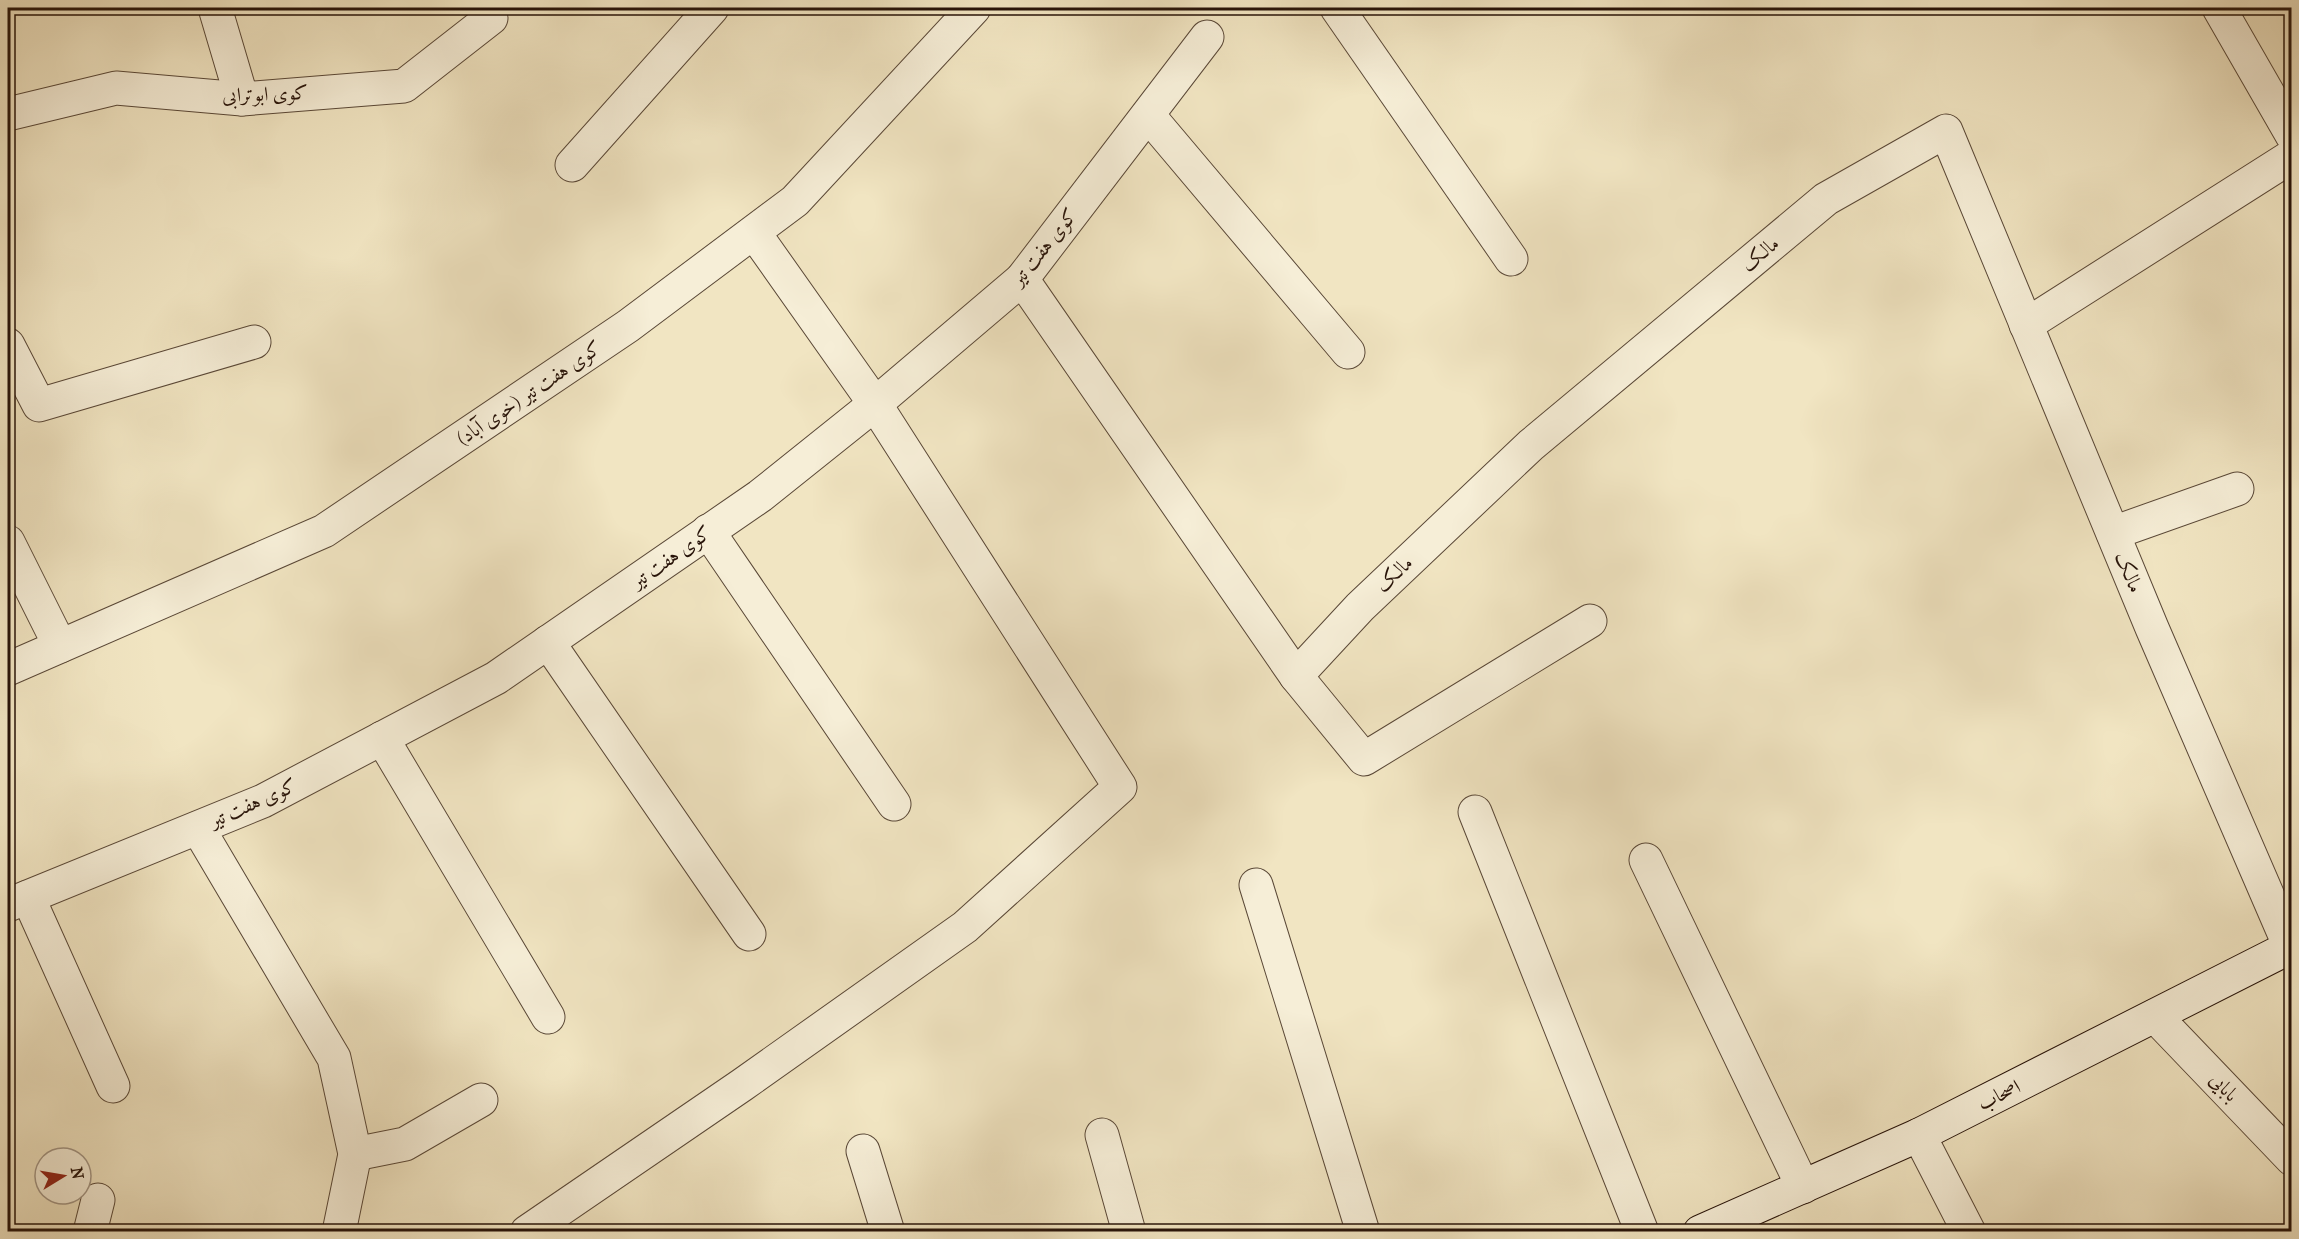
<svg xmlns="http://www.w3.org/2000/svg" width="2299" height="1239" font-family="'IM FELL French Canon',Amiri,serif">
<rect width="100%" height="100%" fill="#f1e5c2"/>
<filter id="stains"><feTurbulence type="fractalNoise" baseFrequency=".00333" numOctaves="4"/><feColorMatrix values="0 0 0 0 .2 0 0 0 0 .09 0 0 0 0 .02 0 0 0 .5 -.17"/></filter>
<radialGradient id="worn" r=".72"><stop offset=".6" stop-color="#630" stop-opacity="0"/><stop offset="1" stop-color="#630" stop-opacity=".3"/></radialGradient>
<g fill="none" stroke-linecap="round" stroke-linejoin="round">
<g stroke="#5a4837" stroke-width="35">
<g id="street">
<polyline points="215,8 242,99"/>
<polyline points="1337,8 1511,259"/>
<polyline points="2219,8 2292,135"/>
<polyline points="8,114 116,88 242,99 404,86 491,18 485,8"/>
<polyline points="1148,115 1348,352"/>
<polyline points="572,165 712,8"/>
<polyline points="1022,279 1296,676 1360,607 1531,445 1826,199 1946,131 2152,628 2290,947"/>
<polyline points="2026,325 2292,156"/>
<polyline points="8,345 39,405 254,342"/>
<polyline points="708,531 894,804"/>
<polyline points="2113,533 2237,489"/>
<polyline points="8,542 60,646"/>
<polyline points="548,642 749,934"/>
<polyline points="8,669 324,531 628,326 795,201 974,8"/>
<polyline points="1296,676 1364,759 1590,621"/>
<polyline points="382,738 548,1017"/>
<polyline points="1475,812 1642,1232"/>
<polyline points="198,828 334,1058 355,1154 339,1232"/>
<polyline points="1646,860 1803,1187"/>
<polyline points="1256,885 1363,1232"/>
<polyline points="28,897 113,1086"/>
<polyline points="8,905 263,801 496,678 760,496 875,404 1022,279 1207,37"/>
<polyline points="2155,1016 2292,1159"/>
<polyline points="1102,1135 1129,1232"/>
<polyline points="1919,1135 1969,1232"/>
<polyline points="863,1151 888,1232"/>
<polyline points="355,1154 405,1144 481,1100"/>
<polyline points="90,1232 98,1200"/>
<polyline points="527,1232 742,1085 965,927 1120,787 875,404 755,234"/>
</g>
</g>
<g stroke="#271309" stroke-width="35">
<polyline id="secondary" points="1700,1232 1919,1135 2292,946"/>
</g>
<use href="#street" stroke="#f6eed7" stroke-width="33"/>
<use href="#secondary" stroke="#f6eed7" stroke-width="33"/>
</g>
<g text-anchor="middle" dominant-baseline="central" stroke-width="4.5" stroke-linejoin="round" paint-order="stroke">
<g font-size="20" fill="#271309" stroke="#f6eed7">
<text transform="translate(265 94) rotate(-2)">کوی ابوترابی</text>
<text transform="translate(1044 247) rotate(-51)">کوی هفت تیر</text>
<text transform="translate(1760 254) rotate(-40)">مالک</text>
<text transform="translate(529 393) rotate(-34)">کوی هفت تیر (خوی آباد)</text>
<text transform="translate(671 557) rotate(-35)">کوی هفت تیر</text>
<text transform="translate(2129 572) rotate(68)">مالک</text>
<text transform="translate(1394 574) rotate(-43)">مالک</text>
<text transform="translate(253 803) rotate(-24)">کوی هفت تیر</text>
<text transform="translate(2224 1087) rotate(46)">بابایی</text>
<text transform="translate(1999 1095) rotate(-26)">اصحاب</text>
</g>
</g>
<rect width="2299" height="1239" fill="none" stroke="#f1e5c2" stroke-width="30"/>
<rect x="9" y="9" width="2281" height="1221" fill="none" stroke="#271309" stroke-width="3"/>
<rect x="15" y="15" width="2269" height="1209" fill="none" stroke="#271309" stroke-width="1.5"/>
<g transform="translate(63 1176) rotate(79)"><circle r="28" fill="#f6eed7" stroke="#a39685" stroke-width="1.5"/>
<path d="M0-4.5L10 22L0 15L-10 22Z" fill="#8f2418"/>
<text y="-9" font-size="16" font-weight="bold" text-anchor="middle" fill="#271309">N</text>
</g>
<rect width="100%" height="100%" filter="url(#stains)"/>
<rect width="100%" height="100%" fill="url(#worn)"/>
</svg>
